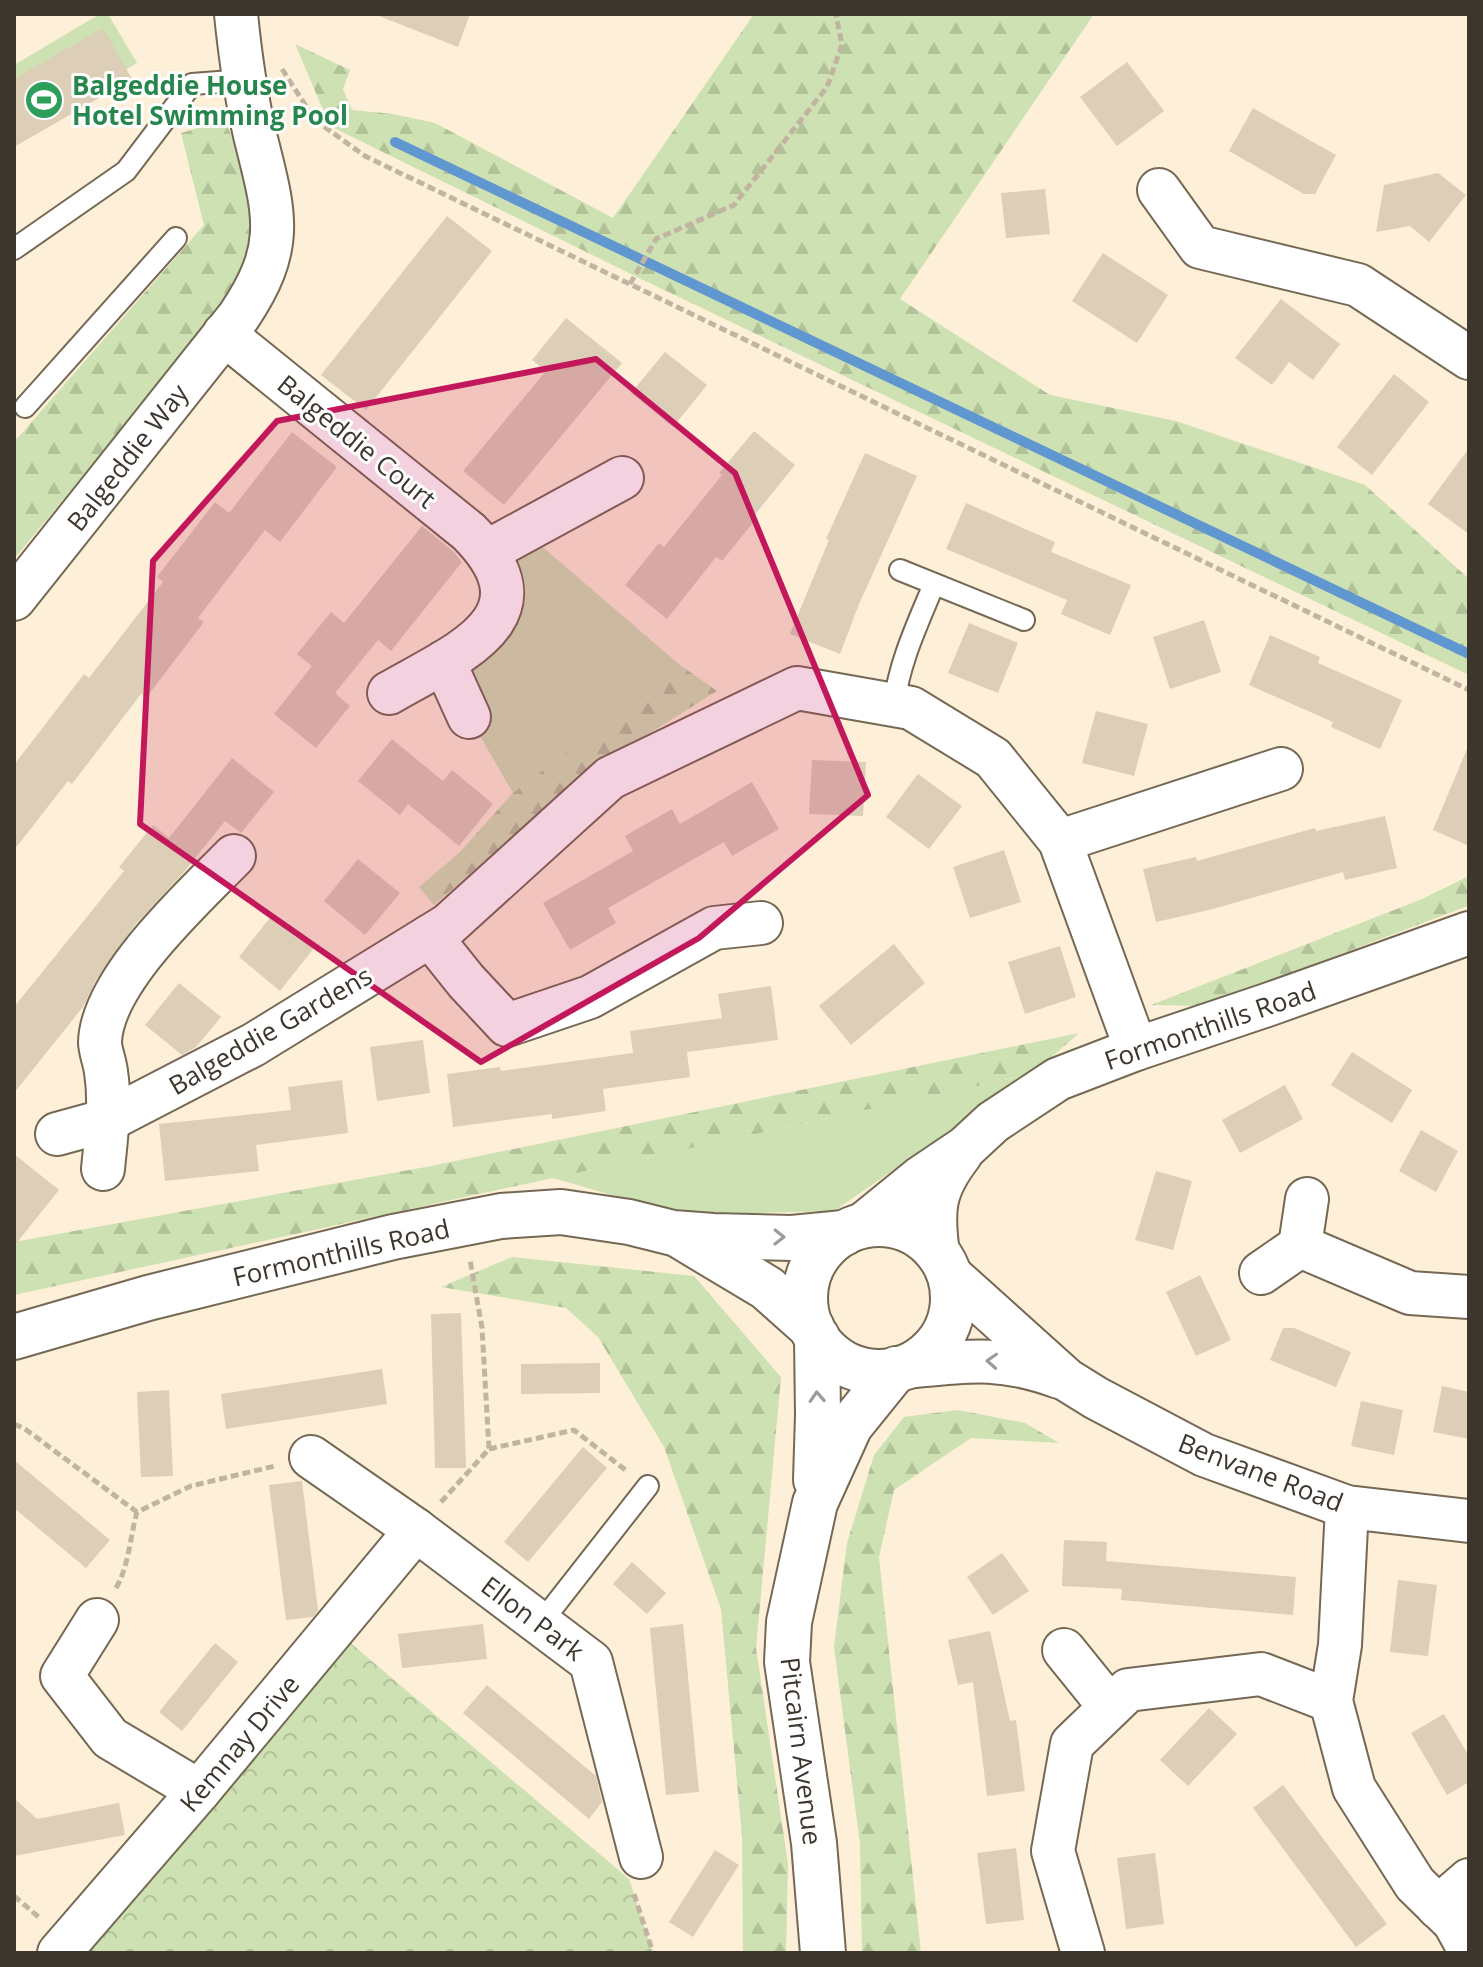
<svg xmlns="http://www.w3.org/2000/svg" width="1483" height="1967" font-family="'Open Sans',sans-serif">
<defs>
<pattern id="forest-firs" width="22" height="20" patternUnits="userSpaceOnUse" patternTransform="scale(2)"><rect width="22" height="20" fill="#cde1b2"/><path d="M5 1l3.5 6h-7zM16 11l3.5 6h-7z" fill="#b1c299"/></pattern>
<pattern id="park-crowns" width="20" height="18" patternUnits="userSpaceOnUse" patternTransform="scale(2)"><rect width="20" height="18" fill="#cde1b2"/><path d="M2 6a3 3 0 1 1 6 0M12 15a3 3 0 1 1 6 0" fill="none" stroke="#b1c299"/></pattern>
</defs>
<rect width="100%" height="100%" fill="#feefd8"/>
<g fill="#cde1b2">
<polygon points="100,14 108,14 137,63 14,136 14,65"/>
<polygon points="524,531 680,665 513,793 469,717 461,652 501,591"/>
<polygon points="1032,1074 834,1211 680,1215 553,1178"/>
</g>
<g fill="url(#forest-firs)">
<polygon points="754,14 1094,14 900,299 1050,395 1176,421 1365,485 1469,579 1469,675 635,276 330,126 295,44 350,70 343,89 352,110 393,114 435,123 613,218"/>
<polygon points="224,120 251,174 256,234 229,300 14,559 14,442 204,225 181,133"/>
<polygon points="680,665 717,691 589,771 434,905 419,887 459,853 513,793"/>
<polygon points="1469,876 1469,905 1465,907 1203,1006 1151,1005 1422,899"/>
<polygon points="1079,1033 1032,1074 14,1295 14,1242 431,1166"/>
<polygon points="512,1257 694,1276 781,1377 756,1648 788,1864 786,1953 743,1953 742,1836 721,1609 664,1447 598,1337 566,1308 441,1287"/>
<polygon points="958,1410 1025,1423 1059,1443 971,1438 894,1490 879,1557 921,1953 862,1953 860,1844 834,1647 847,1543 874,1455 904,1417"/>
</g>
<polygon fill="url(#park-crowns)" points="334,1629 629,1879 653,1953 78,1953"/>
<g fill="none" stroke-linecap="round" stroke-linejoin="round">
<polyline stroke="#6097d0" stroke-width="10" points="395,142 1469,654"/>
</g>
<g fill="#ddceb8">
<polygon points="380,14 470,14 458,47 379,16"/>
<polygon points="103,28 132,79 14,147 14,79"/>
<polygon points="1127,62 1164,111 1117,146 1080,97"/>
<polygon points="1253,108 1336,155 1315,194 1304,194 1229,151"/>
<polygon points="1438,173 1466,195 1429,242 1410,226 1376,232 1384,185"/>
<polygon points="1045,189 1050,234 1006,238 1001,193"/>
<polygon points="447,216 492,251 366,410 321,375"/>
<polygon points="1103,253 1168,295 1137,343 1072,301"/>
<polygon points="1281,299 1340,344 1313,380 1289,362 1272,385 1235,358"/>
<polygon points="566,318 622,363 504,505 463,471 546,371 532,360"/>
<polygon points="665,352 707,385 673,427 631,393"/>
<polygon points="1394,374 1429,402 1372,475 1337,447"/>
<polygon points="754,431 795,465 753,517 756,519 722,561 716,557 667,619 625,585 659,543 664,547 722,475 719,473"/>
<polygon points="292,432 337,467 280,542 265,530 198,618 204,622 146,698 141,694 72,784 68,781 14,850 14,765 84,674 89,678 163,582 157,577 215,502 229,513"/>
<polygon points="1469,448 1469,534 1428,504"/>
<polygon points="865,453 917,476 859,604 840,654 790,634 829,540 826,539"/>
<polygon points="966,503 1055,542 1051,552 1131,585 1110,635 1061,614 1067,600 946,549"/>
<polygon points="422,526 454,552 462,562 391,651 378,640 335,693 350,706 316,748 274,714 312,666 297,654 331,612 344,623"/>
<polygon points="1204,620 1221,672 1170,689 1153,637"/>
<polygon points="969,623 1018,643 998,693 948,673"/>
<polygon points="1270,635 1320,657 1318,663 1402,700 1380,749 1331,727 1333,722 1249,685"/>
<polygon points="1096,711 1148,724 1134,776 1082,763"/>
<polygon points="392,739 443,781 452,770 493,804 459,846 408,804 400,815 358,781"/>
<polygon points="1469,744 1469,846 1433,830"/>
<polygon points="232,758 274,792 241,833 225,821 184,872 134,926 96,980 83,1007 14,1093 14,1007 124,871 119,867 153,825 169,838"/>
<polygon points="812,760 866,762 863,816 809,814"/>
<polygon points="918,774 962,806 929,849 886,817"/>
<polygon points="752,782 779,829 732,856 724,842 608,908 616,923 570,950 543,903 633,851 625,836 672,809 680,824"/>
<polygon points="1385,816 1397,868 1345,880 1343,872 1209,910 1156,922 1143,869 1196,857 1197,861 1315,828 1316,831"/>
<polygon points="1004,850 1021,902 970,918 953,867"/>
<polygon points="358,859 400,893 365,935 324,901"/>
<polygon points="272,915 314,948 280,991 239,957"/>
<polygon points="894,944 925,983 851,1045 819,1006"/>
<polygon points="1060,946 1076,997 1025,1014 1008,962"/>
<polygon points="179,983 221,1017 196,1047 182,1055 145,1025"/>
<polygon points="771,986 778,1040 687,1052 690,1077 603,1089 606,1111 552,1119 552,1114 453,1127 447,1074 500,1067 501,1071 633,1053 630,1031 722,1018 718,994"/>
<polygon points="423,1040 430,1093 377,1101 370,1047"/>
<polygon points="1352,1052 1412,1090 1392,1123 1331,1085"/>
<polygon points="342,1080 348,1133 256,1145 259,1171 165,1181 159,1124 291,1110 288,1087"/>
<polygon points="1285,1085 1303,1119 1240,1153 1222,1120"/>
<polygon points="1421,1130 1458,1151 1436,1192 1399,1171"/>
<polygon points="14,1154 59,1190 14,1246"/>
<polygon points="1156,1171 1192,1181 1173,1250 1135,1240"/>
<polygon points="1200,1275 1231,1340 1196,1356 1166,1292"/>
<polygon points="461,1313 466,1468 435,1468 431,1314"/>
<polygon points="1283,1328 1294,1328 1351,1352 1336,1387 1270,1360"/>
<polygon points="600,1363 600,1393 521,1394 521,1364"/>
<polygon points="382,1369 387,1404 226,1429 221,1394"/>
<polygon points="1442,1386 1469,1392 1469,1439 1433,1432"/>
<polygon points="169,1390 173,1476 141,1477 137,1392"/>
<polygon points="1361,1401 1403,1410 1394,1455 1351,1446"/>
<polygon points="583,1447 607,1468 528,1562 504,1542"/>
<polygon points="14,1460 110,1540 86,1568 14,1508"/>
<polygon points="302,1481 318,1610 313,1617 286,1620 269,1485"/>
<polygon points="1064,1540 1107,1542 1106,1561 1296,1577 1293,1615 1121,1600 1122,1589 1062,1586"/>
<polygon points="1002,1553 1029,1591 993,1615 967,1577"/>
<polygon points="632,1562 666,1593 647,1614 613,1584"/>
<polygon points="1398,1580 1437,1585 1428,1656 1390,1652"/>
<polygon points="483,1624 487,1659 402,1668 398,1634"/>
<polygon points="683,1624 699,1792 666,1795 650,1628"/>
<polygon points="990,1631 1010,1721 1016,1720 1025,1791 987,1796 973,1682 958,1685 948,1640"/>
<polygon points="215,1643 238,1662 182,1731 159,1712"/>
<polygon points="487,1685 596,1776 602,1802 589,1819 463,1713"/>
<polygon points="1209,1708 1237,1734 1188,1786 1160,1760"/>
<polygon points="1444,1714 1469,1756 1469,1782 1447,1795 1411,1733"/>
<polygon points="1283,1785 1387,1924 1356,1947 1253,1808"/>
<polygon points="14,1798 37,1819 119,1803 125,1835 14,1856"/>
<polygon points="1016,1848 1024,1920 986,1924 977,1853"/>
<polygon points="715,1850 739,1865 693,1937 669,1922"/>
<polygon points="1155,1853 1164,1924 1126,1929 1117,1858"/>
</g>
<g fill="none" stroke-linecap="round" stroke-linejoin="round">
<g stroke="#756854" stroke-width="24">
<g id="lane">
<polyline points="14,249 126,171 192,84 245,80"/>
<polyline points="25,407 176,238"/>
<polyline points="900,570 1024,620"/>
<path d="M894,705C899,662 918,623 934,584"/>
<polyline points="540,1624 648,1486"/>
</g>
</g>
<g stroke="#756854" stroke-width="46">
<g id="street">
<polyline points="1159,190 1200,247 1358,285 1469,358"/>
<path d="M224,334L469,532C554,618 456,654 389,693"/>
<polyline points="488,551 622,478"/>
<path d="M14,599L239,316C287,245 274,212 255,135C246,96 240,54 236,14"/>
<polyline points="444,662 469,717"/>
<polyline points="1060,841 1281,769"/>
<polyline points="430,936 466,981 507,1025 590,997 714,928 761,923"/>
<polyline points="57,1134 108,1120 253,1045 448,925 610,778 797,688 911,708 993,758 1060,841 1136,1049"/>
<path d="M103,1169C106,1137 111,1104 106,1072C105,1062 100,1051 100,1042C102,980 193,898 234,856"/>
<polyline points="861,1226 920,1178 966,1147 993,1122 1058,1079 1136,1049 1267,1005 1469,933"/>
<polyline points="1300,1246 1410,1293 1469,1297"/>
<path d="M938,1254C932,1210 933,1190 961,1154"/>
<polyline points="948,1273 1067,1380 1096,1398 1204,1455 1347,1507 1469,1521"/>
<polyline points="1261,1273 1300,1246 1307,1199"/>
<path d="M906,1367C967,1361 999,1355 1059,1377"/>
<polyline points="311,1457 416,1530 591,1662 641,1857"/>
<polyline points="1347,1507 1340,1645 1331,1701 1354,1788 1415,1884 1454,1922 1469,1949"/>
<polyline points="97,1620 62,1676 110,1738 199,1791"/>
<polyline points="1064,1650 1110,1707"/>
<polyline points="1438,1907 1469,1880"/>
<polyline points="59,1953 199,1791 416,1530"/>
<polyline points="1083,1953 1053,1851 1072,1744 1128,1690 1261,1674 1331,1701"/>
</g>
</g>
<g stroke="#756854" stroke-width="48">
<g id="secondary">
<circle cx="879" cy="1298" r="74"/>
<polyline points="682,1237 767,1288 812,1328"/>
<polyline points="14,1337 148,1298 393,1237 501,1216 561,1212 629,1222 673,1233 713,1236 792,1238 844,1233"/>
<polyline points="816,1480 818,1415 817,1337"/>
<polyline points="823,1953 814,1843 787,1662 789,1622 815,1503 850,1426 896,1369"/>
</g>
</g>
<g stroke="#c1b5a2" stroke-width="5" stroke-dasharray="8 4" stroke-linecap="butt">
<polyline points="282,69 315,120 365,156 1469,690"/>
<polyline points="630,284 656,239 734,205 827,87 842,45 836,14"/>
<polyline points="14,1424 25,1429 137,1512"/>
<polyline points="489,1449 574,1430 628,1472"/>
<polyline points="441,1502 489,1449 482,1328 470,1260"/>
<path d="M116,1588C129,1566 130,1537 137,1512L191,1486L275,1466"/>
<polyline points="634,1894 653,1953"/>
<polyline points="14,1896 41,1919"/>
</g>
<use href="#lane" stroke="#fff" stroke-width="20"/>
<use href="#street" stroke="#fff" stroke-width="42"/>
<use href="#secondary" stroke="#fff" stroke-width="44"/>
</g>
<defs><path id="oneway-chevron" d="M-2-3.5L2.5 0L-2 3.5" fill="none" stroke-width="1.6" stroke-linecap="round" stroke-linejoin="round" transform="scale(2)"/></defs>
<g stroke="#9e9a96">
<use href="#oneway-chevron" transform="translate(779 1237) rotate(1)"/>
<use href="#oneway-chevron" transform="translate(992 1361) rotate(-177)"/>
<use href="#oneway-chevron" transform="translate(817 1397) rotate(-93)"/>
</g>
<path fill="#c2185b" fill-opacity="0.2" stroke="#c2185b" stroke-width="6" stroke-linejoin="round" d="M596,359L735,473L868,795L699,938L481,1062L140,824L153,561L277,421Z"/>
<defs>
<g id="stadium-disc" transform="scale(2)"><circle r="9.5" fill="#2e9e5b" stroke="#fefefe"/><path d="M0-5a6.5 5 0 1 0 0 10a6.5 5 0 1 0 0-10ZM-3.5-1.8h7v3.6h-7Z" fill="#fff"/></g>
</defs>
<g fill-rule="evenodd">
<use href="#stadium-disc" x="44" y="100"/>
</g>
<g text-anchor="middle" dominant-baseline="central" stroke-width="6" stroke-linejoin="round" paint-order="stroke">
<g font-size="26" font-weight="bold" fill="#27864d" stroke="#fefefe" text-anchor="start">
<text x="72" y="85">Balgeddie House<tspan x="72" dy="30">Hotel Swimming Pool</tspan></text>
</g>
<g font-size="26" fill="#3c362d" stroke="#fefefe">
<text transform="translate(357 441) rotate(39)">Balgeddie Court</text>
<text transform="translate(127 457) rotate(-52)">Balgeddie Way</text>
<text transform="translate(1210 1025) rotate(-19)">Formonthills Road</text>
<text transform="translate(270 1030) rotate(-30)">Balgeddie Gardens</text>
<text transform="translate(341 1252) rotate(-13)">Formonthills Road</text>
<text transform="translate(1261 1472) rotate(21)">Benvane Road</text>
<text transform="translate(533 1618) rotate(37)">Ellon Park</text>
<text transform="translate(239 1743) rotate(-50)">Kemnay Drive</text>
<text transform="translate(802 1751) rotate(83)">Pitcairn Avenue</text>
</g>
</g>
<rect width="1483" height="1967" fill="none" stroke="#3c362d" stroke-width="32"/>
</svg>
